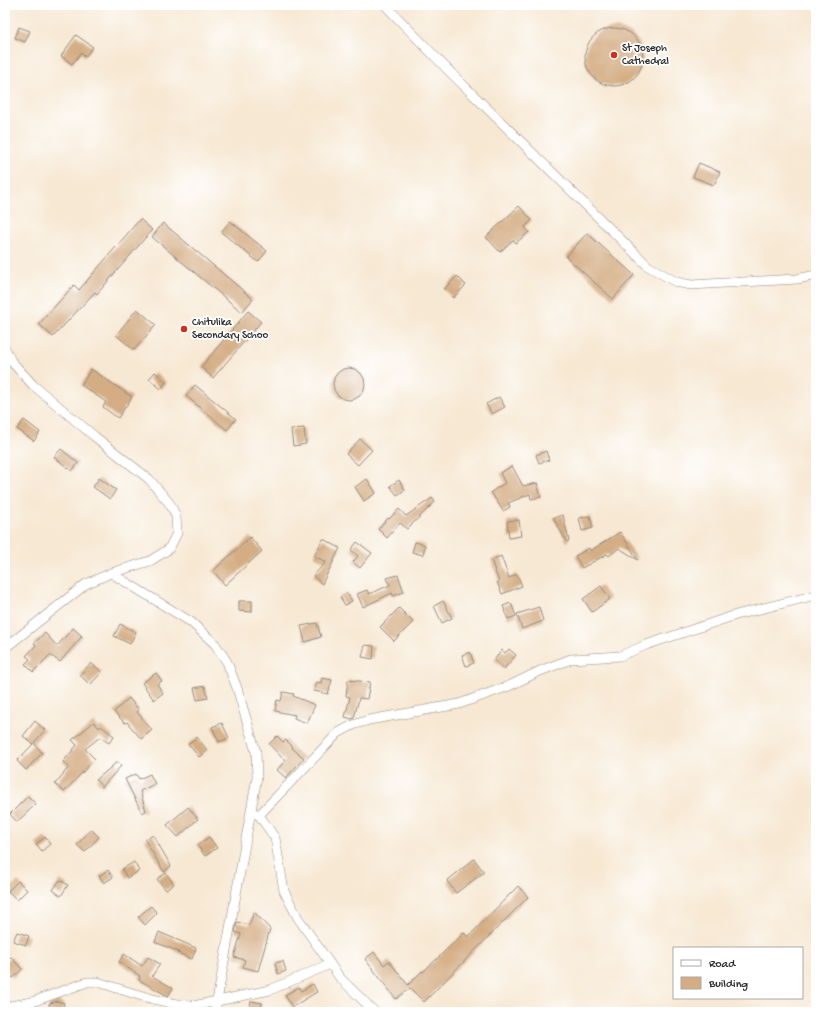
<svg xmlns="http://www.w3.org/2000/svg" width="821" height="1017" font-family="'Gochi Hand',sans-serif">
<rect width="100%" height="100%" fill="#fff"/>
<filter id="ink" filterUnits="userSpaceOnUse"><feTurbulence type="fractalNoise" baseFrequency=".025" numOctaves="2"/><feDisplacementMap in="SourceGraphic" scale="8" xChannelSelector="R" yChannelSelector="G"/><feConvolveMatrix kernelMatrix="1 2 1 2 8 2 1 2 1" color-interpolation-filters="sRGB"/></filter>
<filter id="wash" filterUnits="userSpaceOnUse"><feTurbulence type="fractalNoise" baseFrequency=".012" numOctaves="4" result="noise"/><feDisplacementMap in="SourceGraphic" scale="16" xChannelSelector="R" yChannelSelector="G"/><feGaussianBlur stdDeviation="0.9" result="paint"/><feColorMatrix in="noise" values="0 0 0 0 0 0 0 0 0 0 0 0 0 0 0 0 0 1.4 0 .05"/><feComposite in="paint" operator="in"/></filter>
<g filter="url(#wash)">
<rect width="100%" height="100%" fill="#f7e8d3"/>
<g id="blocks">
<g fill="#d4ad84">
<polygon points="19,27 30,31 25,42 15,38"/>
<circle cx="614" cy="57" r="29"/>
<polygon points="76,35 93,47 85,57 81,53 72,64 61,56"/>
<polygon points="699,163 720,172 714,185 693,177"/>
<polygon points="519,206 532,220 525,227 529,232 516,243 513,240 500,252 486,237"/>
<polygon points="140,219 152,230 97,294 95,292 53,337 39,324 74,285 79,290"/>
<polygon points="230,221 267,251 258,262 221,232"/>
<polygon points="163,223 253,299 242,312 152,237"/>
<polygon points="587,233 634,275 613,299 566,257"/>
<polygon points="457,276 466,285 453,298 444,289"/>
<polygon points="137,309 156,325 134,350 116,335"/>
<polygon points="248,311 261,322 213,378 201,367"/>
<circle cx="349" cy="384" r="16"/>
<polygon points="91,369 132,397 118,418 103,407 106,402 81,385"/>
<polygon points="155,372 166,382 161,389 149,379"/>
<polygon points="195,385 236,419 227,430 186,396"/>
<polygon points="499,397 505,407 492,414 486,404"/>
<polygon points="24,420 40,432 34,441 17,429"/>
<polygon points="304,428 306,444 293,446 291,429"/>
<polygon points="360,439 372,450 358,465 346,454"/>
<polygon points="61,449 78,463 72,471 54,457"/>
<polygon points="546,451 549,460 539,463 536,455"/>
<polygon points="512,466 523,486 537,483 541,497 531,499 530,494 508,503 510,507 503,511 491,492 505,483 500,473"/>
<polygon points="99,478 116,490 110,499 93,487"/>
<polygon points="367,479 376,493 364,501 355,487"/>
<polygon points="399,480 405,490 397,495 390,486"/>
<polygon points="432,498 435,502 407,529 400,523 387,538 378,529 388,518 389,519 399,509 406,516"/>
<polygon points="563,515 569,541 567,542 553,518"/>
<polygon points="590,516 593,528 582,531 579,518"/>
<polygon points="519,520 521,536 509,538 507,521"/>
<polygon points="620,532 638,560 619,548 609,556 607,554 582,568 575,556 589,548 590,551"/>
<polygon points="250,537 262,551 225,585 213,571"/>
<polygon points="323,539 340,548 322,584 313,576 326,562 314,556"/>
<polygon points="357,542 372,553 360,568 353,562 358,556 351,550"/>
<polygon points="415,542 425,545 423,555 412,552"/>
<polygon points="501,556 509,578 517,574 522,586 502,594 497,582 499,582 491,560"/>
<polygon points="398,575 404,592 393,596 392,593 363,607 357,594 367,590 369,594 390,585 387,578"/>
<polygon points="601,586 610,599 592,612 583,599"/>
<polygon points="347,593 352,601 345,605 340,597"/>
<polygon points="239,601 252,601 252,612 239,611"/>
<polygon points="443,601 452,618 442,623 434,606"/>
<polygon points="511,603 516,616 508,619 503,606"/>
<polygon points="539,607 543,621 522,629 517,614"/>
<polygon points="399,608 413,622 394,641 380,627"/>
<polygon points="317,623 321,637 305,642 301,626"/>
<polygon points="120,624 136,632 130,644 114,636"/>
<polygon points="73,628 82,636 60,662 50,655 33,672 25,664 30,659 26,656 36,645 34,643 45,633 57,646"/>
<polygon points="365,645 374,646 373,659 362,657"/>
<polygon points="509,649 516,655 504,669 494,660 502,650 505,653"/>
<polygon points="470,652 474,663 466,666 462,655"/>
<polygon points="91,663 102,672 90,685 80,675"/>
<polygon points="156,673 162,681 157,684 163,693 154,700 142,683"/>
<polygon points="322,678 332,680 328,694 314,691 317,682 321,683"/>
<polygon points="348,680 370,682 367,699 359,698 354,718 352,719 345,717 350,697 346,696"/>
<polygon points="205,686 208,698 197,700 194,688"/>
<polygon points="283,692 294,694 293,696 315,705 307,723 294,718 295,715 275,711 277,700 281,701"/>
<polygon points="129,698 139,710 137,712 152,730 141,739 127,722 125,723 114,712"/>
<polygon points="35,721 45,730 34,743 42,753 26,770 17,761 33,744 23,736"/>
<polygon points="94,722 99,728 101,726 114,736 109,743 100,737 85,749 95,759 64,792 55,784 69,767 63,762 77,745 72,740"/>
<polygon points="222,723 229,738 219,742 212,727"/>
<polygon points="277,736 283,742 286,740 293,747 292,748 304,758 286,778 277,770 285,761 269,744"/>
<polygon points="197,737 207,750 199,757 188,744"/>
<polygon points="117,762 121,766 102,787 96,780"/>
<polygon points="136,774 139,779 150,774 155,784 140,791 146,811 142,813 125,779"/>
<polygon points="28,796 36,804 17,822 10,814"/>
<polygon points="188,807 198,819 178,837 167,825"/>
<polygon points="91,829 99,837 85,852 77,845"/>
<polygon points="153,835 171,866 164,872 145,840"/>
<polygon points="45,837 50,844 42,851 36,844"/>
<polygon points="209,837 217,848 205,856 197,845"/>
<polygon points="474,859 484,872 456,893 447,881"/>
<polygon points="134,862 139,871 127,878 122,869"/>
<polygon points="108,870 113,877 104,883 99,876"/>
<polygon points="166,873 174,884 166,890 157,879"/>
<polygon points="60,880 68,885 61,896 53,890"/>
<polygon points="18,881 27,890 17,900 8,891"/>
<polygon points="518,886 528,897 424,1002 410,988 396,999 365,959 374,952 384,965 389,961 408,985 422,971 423,972 464,933 468,937"/>
<polygon points="151,906 157,913 145,925 138,917"/>
<polygon points="254,912 270,929 258,971 243,967 245,960 234,957 241,934 235,932 237,922 249,925"/>
<polygon points="17,932 29,936 26,945 13,941"/>
<polygon points="159,932 196,948 192,959 178,953 179,952 155,942"/>
<polygon points="124,954 142,966 148,957 160,964 152,976 173,988 168,996 139,980 140,976 119,962"/>
<polygon points="11,957 22,969 13,978 5,969 5,962"/>
<polygon points="283,961 286,971 278,974 275,963"/>
<polygon points="313,984 317,992 292,1007 285,995 299,987 301,991"/>
<polygon points="57,1001 64,1003 62,1012 47,1012 50,1003"/>
<polygon points="251,1001 262,1003 260,1012 249,1012"/>
</g>
</g>
</g>
<g filter="url(#ink)">
<use href="#blocks" fill-opacity="0" stroke="#918a7f" stroke-width="1"/>
<g fill="none" stroke-linecap="round" stroke-linejoin="round">
<g stroke="#918a7f" stroke-width="10">
<g id="street">
<polyline points="385,5 451,73 648,266 676,282 691,285 797,279 816,275"/>
<polyline points="5,348 11,361 33,385 94,436 149,479 170,504 176,516 177,533 169,549 150,561 111,573 86,584 5,648"/>
<polyline points="111,573 191,622 215,644 227,662 237,688 256,752 257,777 217,1001 214,1012"/>
<polyline points="251,812 259,815 338,733 353,725 369,720 459,704 509,686 540,671 571,659 620,656 646,645 736,615 816,595"/>
<polyline points="259,815 275,838 284,891 298,918 340,978 375,1012"/>
<path d="M5,1007L32,1002L87,982H98C127,991 169,1007 198,1005L270,990L330,964"/>
</g>
</g>
<use href="#street" stroke="#fff" stroke-width="9"/>
</g>
</g>
<g fill="#c8321e" stroke="#fff" stroke-width="1.5">
<circle cx="614" cy="55" r="4"/>
<circle cx="184" cy="329" r="4"/>
</g>
<g text-anchor="middle" dominant-baseline="central" stroke-width="3.5" stroke-linejoin="round" paint-order="stroke">
<g font-size="11" fill="#2b2b2b" stroke="#fff" text-anchor="start">
<text x="622" y="49">St Joseph<tspan x="622" dy="13">Cathedral</tspan></text>
<text x="192" y="323">Chitulika<tspan x="192" dy="13">Secondary Schoo</tspan></text>
</g>
</g>
<rect width="821" height="1017" fill="none" stroke="#fff" stroke-width="20"/>
<rect x="673" y="947" width="130" height="52" fill="#ffffff" stroke="#aaaaaa"/>
<rect x="681" y="960" width="20" height="6" fill="#ffffff" stroke="#aaaaaa"/>
<text x="709" y="967" font-size="12" fill="#2b2b2b">Road</text>
<rect x="681" y="977" width="20" height="12" fill="#d4ad84" stroke="#aaaaaa"/>
<text x="709" y="987" font-size="12" fill="#2b2b2b">Building</text>
</svg>
